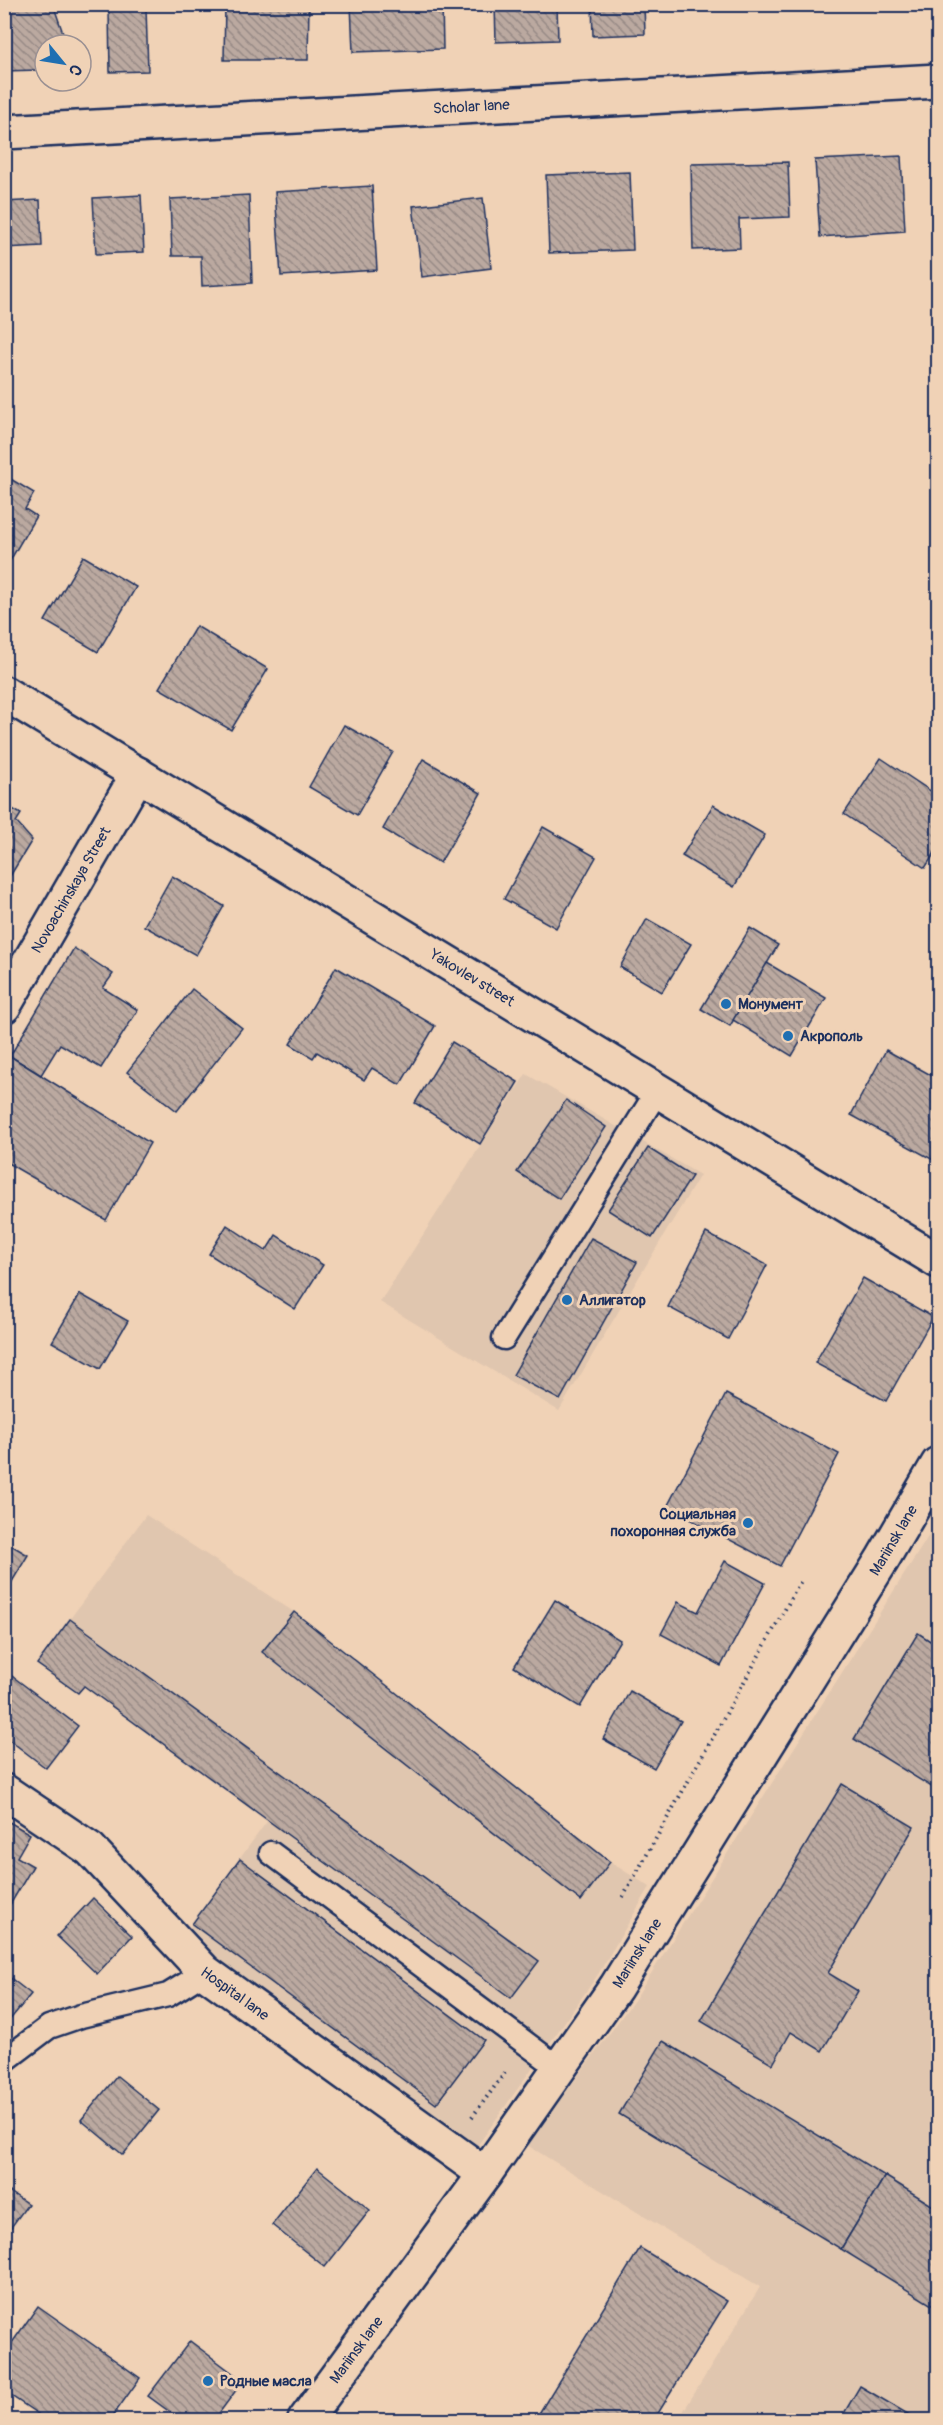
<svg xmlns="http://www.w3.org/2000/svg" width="943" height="2425" font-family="Pangolin,sans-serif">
<defs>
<pattern id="building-back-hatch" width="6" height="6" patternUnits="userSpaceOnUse" patternTransform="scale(1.5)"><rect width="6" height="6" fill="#bba9a0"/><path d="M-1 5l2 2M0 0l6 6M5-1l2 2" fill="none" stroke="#978a86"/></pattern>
</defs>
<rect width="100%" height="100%" fill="#f0d2b6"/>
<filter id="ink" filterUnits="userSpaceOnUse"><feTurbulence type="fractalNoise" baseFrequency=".0167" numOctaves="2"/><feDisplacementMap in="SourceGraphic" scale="12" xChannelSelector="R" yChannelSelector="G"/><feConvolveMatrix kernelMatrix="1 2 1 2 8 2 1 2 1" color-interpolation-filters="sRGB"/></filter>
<g filter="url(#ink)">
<g fill="#e0c6af">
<polygon points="526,1074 700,1175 559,1411 380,1302"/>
<polygon points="146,1515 294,1612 610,1862 650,1887 597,1976 473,2152 211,1963 184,1935 268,1820 84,1686 78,1693 37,1664"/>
<polygon points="938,1521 938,2420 678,2420 760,2287 527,2145 635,1999"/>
</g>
<g fill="url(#building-back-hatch)" stroke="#1b2f5e" stroke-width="1.5">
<polygon points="4,4 53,4 64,36 57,45 45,45 45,61 38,70 4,71"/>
<polygon points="225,4 309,4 308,60 224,60"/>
<polygon points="351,4 442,4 443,49 353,52"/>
<polygon points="495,4 557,4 558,40 496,42"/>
<polygon points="592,4 644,4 645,34 593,36"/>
<polygon points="146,8 148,71 110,72 109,10"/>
<polygon points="901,156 905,231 820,237 815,160"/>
<polygon points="788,162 790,217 739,219 740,248 693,250 691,164"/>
<polygon points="630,172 633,250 549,253 546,175"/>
<polygon points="372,186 377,270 281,276 275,192"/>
<polygon points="141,195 144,252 96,254 93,198"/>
<polygon points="249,195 252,283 202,286 201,256 172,256 170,199"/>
<polygon points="483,198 491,268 422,277 413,206"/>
<polygon points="40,200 42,246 4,248 4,202"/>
<polygon points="4,475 34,493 25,509 36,516 4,571"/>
<polygon points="83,556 136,587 98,652 45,621"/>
<polygon points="196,626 268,669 231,730 159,688"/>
<polygon points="344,725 393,752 357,815 309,787"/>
<polygon points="881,758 938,796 938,848 925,868 844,814"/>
<polygon points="423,759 481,793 440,863 383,829"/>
<polygon points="4,804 21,814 16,822 32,840 4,886"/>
<polygon points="713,805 765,835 734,887 682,856"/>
<polygon points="543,827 596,857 556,928 504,899"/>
<polygon points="172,876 224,906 196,955 144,926"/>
<polygon points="647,919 691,944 662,992 620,967"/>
<polygon points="750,928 778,945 730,1026 701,1009"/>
<polygon points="74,948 113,974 103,988 138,1010 101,1068 60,1044 41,1075 10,1056"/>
<polygon points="767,963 826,998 792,1056 733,1020"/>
<polygon points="336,967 435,1026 400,1085 372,1068 364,1080 317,1052 313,1058 290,1044"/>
<polygon points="192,989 242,1028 177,1111 127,1072"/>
<polygon points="452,1042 518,1082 480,1144 415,1103"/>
<polygon points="886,1050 938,1079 937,1162 851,1115"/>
<polygon points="10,1056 150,1143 106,1220 4,1161 4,1065"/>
<polygon points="566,1100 606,1127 559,1199 517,1172"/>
<polygon points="648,1148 692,1176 652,1238 608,1210"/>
<polygon points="227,1225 266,1251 276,1235 323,1265 295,1309 209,1254"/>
<polygon points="706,1233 767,1265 728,1339 668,1307"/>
<polygon points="591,1238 637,1262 560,1400 513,1375"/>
<polygon points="863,1278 933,1317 886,1401 815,1363"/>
<polygon points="80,1294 128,1321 100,1369 52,1342"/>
<polygon points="726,1394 839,1454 780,1566 667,1507"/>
<polygon points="4,1541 28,1555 4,1595"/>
<polygon points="725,1561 765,1583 721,1666 661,1634 678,1602 698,1612"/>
<polygon points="555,1600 620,1640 580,1707 514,1667"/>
<polygon points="294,1612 610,1862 581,1901 262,1652"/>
<polygon points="70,1619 539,1961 511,1998 84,1686 78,1693 37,1664"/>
<polygon points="918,1633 938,1646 938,1791 854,1739"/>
<polygon points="4,1670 78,1726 46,1768 4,1736"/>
<polygon points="630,1691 681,1721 654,1768 603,1739"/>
<polygon points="842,1784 914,1827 828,1973 858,1991 822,2051 791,2032 773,2064 701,2021"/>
<polygon points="4,1819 30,1834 17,1857 33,1866 4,1915"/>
<polygon points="240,1859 484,2040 436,2104 192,1924"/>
<polygon points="93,1898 132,1936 97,1974 57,1936"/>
<polygon points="4,1973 31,1994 4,2027"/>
<polygon points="663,2041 885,2176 841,2249 619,2114"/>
<polygon points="117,2076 159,2110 123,2155 81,2120"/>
<polygon points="317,2168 370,2210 325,2267 272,2225"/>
<polygon points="885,2176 938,2209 938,2300 935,2307 841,2249"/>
<polygon points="4,2188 28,2204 4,2237"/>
<polygon points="640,2248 727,2301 654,2420 535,2420"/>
<polygon points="38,2306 140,2378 110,2420 47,2420 4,2391 4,2354"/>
<polygon points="190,2341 243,2381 214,2420 181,2420 148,2396"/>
<polygon points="860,2386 918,2420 840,2420"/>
</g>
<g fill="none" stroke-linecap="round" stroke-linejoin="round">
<g stroke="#1b2f5e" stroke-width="27">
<g id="service">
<polyline points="504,1338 658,1090"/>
<polyline points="271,1853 559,2068"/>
<polyline points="4,2061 49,2027 81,2016 168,1995 205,1972"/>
</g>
</g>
<g stroke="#1b2f5e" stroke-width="38">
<g id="minor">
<path id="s1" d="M4,132L938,81"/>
<path id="s2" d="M4,1006L138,774"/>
<path id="s3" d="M4,1791L90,1849L205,1972L485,2174"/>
</g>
</g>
<g stroke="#1b2f5e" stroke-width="38">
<g id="tertiary">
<path id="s4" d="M305,2420L485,2174L616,1987L882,1560L938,1464"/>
</g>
</g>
<g stroke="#1b2f5e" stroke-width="38">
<g id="secondary">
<path id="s5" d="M4,693L938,1261"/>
</g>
</g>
<g stroke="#1b2f5e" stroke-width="4" stroke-dasharray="1.5 4.5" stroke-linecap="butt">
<polyline points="623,1897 802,1579"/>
<polyline points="472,2117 507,2070"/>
</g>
<use href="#service" stroke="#f0d2b6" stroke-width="22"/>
<use href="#minor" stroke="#f0d2b6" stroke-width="33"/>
<use href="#tertiary" stroke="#f0d2b6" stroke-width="33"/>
<use href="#secondary" stroke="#f0d2b6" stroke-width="33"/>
</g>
</g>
<g fill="#1f6fb2" stroke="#f0d2b6" stroke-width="2">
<circle cx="726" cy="1004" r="6"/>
<circle cx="788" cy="1036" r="6"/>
<circle cx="567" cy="1300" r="6"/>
<circle cx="748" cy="1523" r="6"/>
<circle cx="208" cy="2381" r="6"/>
</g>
<g text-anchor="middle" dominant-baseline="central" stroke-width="6" stroke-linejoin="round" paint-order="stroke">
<g font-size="15" fill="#1b2f5e" stroke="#f0d2b6">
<text stroke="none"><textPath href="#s1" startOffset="468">Scholar lane</textPath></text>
<text stroke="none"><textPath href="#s2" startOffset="134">Novoachinskaya Street</textPath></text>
<text stroke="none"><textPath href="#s5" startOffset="548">Yakovlev street</textPath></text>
<text stroke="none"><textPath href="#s4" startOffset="1059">Mariinsk lane</textPath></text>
<text stroke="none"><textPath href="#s4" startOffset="573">Mariinsk lane</textPath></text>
<text stroke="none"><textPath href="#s3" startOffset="309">Hospital lane</textPath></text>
<text stroke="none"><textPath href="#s4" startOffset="87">Mariinsk lane</textPath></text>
</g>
<g font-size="15" font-weight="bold" fill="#1b2f5e" stroke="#f0d2b6" text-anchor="start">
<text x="738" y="1004">Монумент</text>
<text x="800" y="1036">Акрополь</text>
<text x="579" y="1300">Аллигатор</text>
<text x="736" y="1514" text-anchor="end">Социальная<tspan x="736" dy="17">похоронная служба</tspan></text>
<text x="220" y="2381">Родные масла</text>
</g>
</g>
<rect width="943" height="2425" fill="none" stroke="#f0d2b6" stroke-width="24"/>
<rect x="12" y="12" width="919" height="2401" fill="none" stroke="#1b2f5e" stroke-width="2" filter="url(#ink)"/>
<g transform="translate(63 63) rotate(120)"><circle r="28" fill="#f0d2b6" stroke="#9b9193" stroke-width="1.5"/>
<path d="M0-4.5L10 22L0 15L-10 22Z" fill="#1f6fb2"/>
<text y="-9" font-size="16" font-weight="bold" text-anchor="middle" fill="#1b2f5e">С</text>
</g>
</svg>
